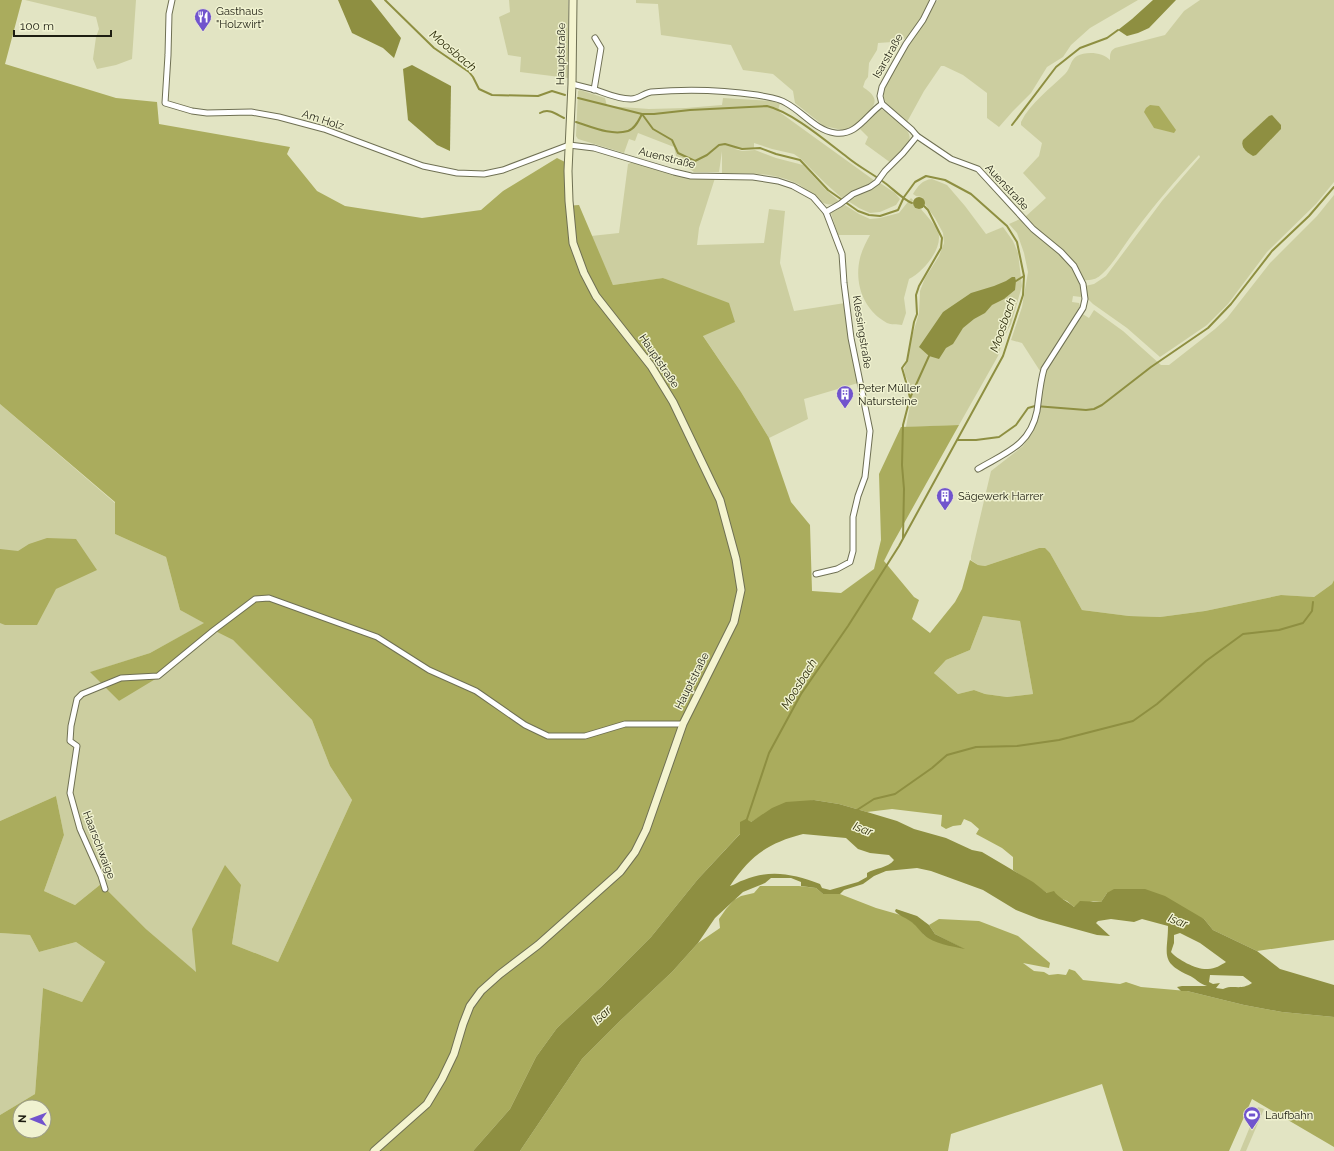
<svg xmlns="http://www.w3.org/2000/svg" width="1334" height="1151" font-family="Raleway,sans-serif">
<rect width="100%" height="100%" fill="#e2e4c3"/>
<g fill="#cccea0">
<polygon points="25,0 136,0 132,59 116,65 97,69 93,59 96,37 99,29 96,17"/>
<polygon points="509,0 568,0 568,78 520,72 521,57 508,55 499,17 510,12"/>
<path d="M636,0H930C926,8 913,33 906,38C899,43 887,42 878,43L877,50L869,63L868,77L865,81L863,87C867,90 872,93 874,98C879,108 854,126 847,131L824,126L795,103L793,91L773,74L743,70L731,45L661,35L658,4L636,3Z"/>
<path d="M938,0H1138L1090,28L1071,45L1063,57L1047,67L1031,93L1013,111L999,127L987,118V93L963,75L944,66H941L924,91L907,122C900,116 886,108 884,98C881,81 918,31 928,15C932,10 933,4 938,0Z"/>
<path d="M1200,0H1334V182L1316,204L1267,252L1228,304L1207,325L1160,357L1127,328L1093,304L1086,297L1085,286L1094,284L1106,276L1162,201L1200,157L1199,155C1175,180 1154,206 1134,232C1123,246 1115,262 1102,274C1097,279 1091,281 1083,280L1078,270L1036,230L1025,217L1046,198L1023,173L1039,156L1042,143L1021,125V122C1030,103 1051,88 1065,74C1071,68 1070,60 1077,56C1086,51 1103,52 1110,60C1110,54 1110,51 1115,48L1165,35L1184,11Z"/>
<path d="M580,90L605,98L607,106L649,109L686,108L722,105L723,98L770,101L780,103L778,111L875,181C864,188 853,190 842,198L826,184L801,159L794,154L772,149L754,143V149H735L742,151L755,150L776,158L803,165L825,189L839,201C824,213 811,191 798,184C774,172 747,173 722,173V151L719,172H694L677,160L674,147L638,133L635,141L629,139L624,153L578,139L576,136L578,91Z"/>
<path d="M881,109L885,111C892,117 914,130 909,141C905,148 896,156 891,163L865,144L868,137L860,129C867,123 873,114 881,109Z"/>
<polygon points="633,162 684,176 715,178 699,228 697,245 764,243 769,209 785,211 780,263 794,311 845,303 858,383 804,399 808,419 769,438 741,392 664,278 613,285 591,236 619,233 628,164"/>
<path d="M932,179L947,185L965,206L986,234L1003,227L1013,241L1018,253L1022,286L1011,324L1004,337L998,356L959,425L906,427L911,400V387L905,375L904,369L907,361L911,340L919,313L920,291L925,278L939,256L944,243L943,233L935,218L924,203V201L922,197L916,196L913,194C918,186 922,180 932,179Z"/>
<polygon points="880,183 895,193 900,199 896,205 880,212 870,213 859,208 848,201"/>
<polygon points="1334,195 1334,580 1332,584 1314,597 1281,595 1205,611 1160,617 1129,616 1082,610 1050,553 1039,548 985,566 978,565 971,560 971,556 991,471 1023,446 1035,426 1037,417 1040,415 1040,409 1038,408 1045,372 1081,313 1089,318 1094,310 1123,331 1161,365 1169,365 1215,329 1227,318 1270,263 1317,216"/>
<path d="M911,198L913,200L912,203L917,209H921C925,214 936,226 938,231C944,248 923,272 909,279L904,298L906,313L902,325C897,324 891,325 887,323C863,310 854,283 860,258C862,250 866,242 870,235H838L831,213L845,205L859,214L870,219L880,218L899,213Z"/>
<path d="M1020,219C1041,247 1082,256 1081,297L1073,296L1072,302L1079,303L1080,306L1040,371L1022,343L1011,340L1022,307L1028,272L1024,253L1017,233L1009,224Z"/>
<polygon points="0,404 115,503 115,534 166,557 180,610 205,623 150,653 91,672 119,701 215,631 233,640 312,720 330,766 352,800 278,962 232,944 241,885 196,973 146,929 101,884 75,905 44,891 64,835 56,796 0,821"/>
<polygon points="983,616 1020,621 1033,694 1007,697 985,694 974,690 958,694 934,673 946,660 970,650"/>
<polygon points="0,933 30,935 39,952 76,942 105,962 82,1002 43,988 35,1094 0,1115"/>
<polygon points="1258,1107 1264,1109 1246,1151 1240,1151"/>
</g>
<g fill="#aaac5d" fill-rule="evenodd">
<path d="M0,0H22L5,64L116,98L157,102L159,124L290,147L287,154L317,191L345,206L422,218L481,210L503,191L557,158L565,162V206L579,205L613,285L663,278L729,303L735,322L703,336L741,392L769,438L791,502L810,525L812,591L841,593L874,569L881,540L879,474L901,427L959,425L893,543L884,561L914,597L919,600L912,619L930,633L955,602L962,589L970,560L978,565L985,566L1039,548H1045L1050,553L1082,610L1129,616L1160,617L1205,611L1281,595L1314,597L1332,584L1334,580V940L1257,951L1213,930L1204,919L1107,893L1101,902L1093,901L1074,907L1067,901L1047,893L1013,870V857L1002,848L976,834L979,829L971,822L964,819L961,825L953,826L946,829L941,826L942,815L892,809L867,812L839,804L814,800L761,816L751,822L698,879L651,937L601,987L557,1028L536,1057L510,1109L473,1151H0V1115L35,1094L43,988L82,1002L105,962L76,942L39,952L30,935L0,933V821L56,796L64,835L44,891L75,905L101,884L146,929L196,972L192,929L225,865L241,885L232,944L278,962L352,800L330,766L312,720L233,640L215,631L167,672L119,701L90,672L150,653L204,623L180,610L166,557L115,534V502L0,404ZM983,616L1020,621L1033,694L1007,697L985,694L974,690L958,694L934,673L946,660L970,650ZM20,1107H44V1131H20Z"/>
<polygon points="1150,105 1159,106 1176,130 1174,133 1154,128 1144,112 1146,108"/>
<polygon points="47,538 76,539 97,570 56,589 37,625 5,625 0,623 0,549 18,551 29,544"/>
<polygon points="760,886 799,886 816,888 823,894 840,894 876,908 904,916 915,924 924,935 962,948 935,934 929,925 939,919 979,921 1018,936 1050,963 1049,968 1023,963 1034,971 1044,972 1049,975 1058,974 1066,975 1069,969 1075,971 1083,980 1120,984 1126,982 1141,987 1187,991 1244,1005 1282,1012 1334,1017 1334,1147 1252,1099 1229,1151 1123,1151 1102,1084 951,1134 948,1151 520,1151 582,1059 621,1020 672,972 698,943 720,928 719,919 726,909 734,900 741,896 754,893"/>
</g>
<g fill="#8e8f41" fill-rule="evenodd">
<polygon points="338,0 371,0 401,38 394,58 383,48 352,33"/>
<polygon points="1153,0 1176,0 1149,28 1138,33 1127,36 1118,30 1132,19"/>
<polygon points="412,65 451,86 450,151 437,145 408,120 403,69"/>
<path d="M1272,115L1281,125V129L1256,155L1253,156C1247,153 1240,147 1243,140L1269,116Z"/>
<circle cx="919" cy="203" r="6"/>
<polygon points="1012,277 1015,277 1016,281 1015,290 1004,299 992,305 985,313 974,319 963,328 953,344 946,348 939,359 929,356 919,347 943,312 971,293 994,286 1006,281"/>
<path d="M814,800L839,804L867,812L897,821L914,829L946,838L972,850L982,852L1033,882L1047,893L1054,891C1058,898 1068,901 1074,907L1080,901L1101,902L1107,893L1114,889H1145L1165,896L1204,919L1213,930L1257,951L1280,969L1334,985V1017L1282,1012L1244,1005L1187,991H1181L1177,987L1182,986H1207C1199,984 1196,978 1188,975C1159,962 1168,953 1168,926L1142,919L1134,922L1111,919L1098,921L1096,923L1110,936L1097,935L1039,919L1016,910L983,890L931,871L917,868L886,871L874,876L863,884L844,890L840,894H823L816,888L801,886V882L791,878H771L765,883L743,892L715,918L698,943L672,972L621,1020L582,1059L520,1151H473L510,1109L536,1057L557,1028L601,987L651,937L698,879L740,834V822L746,819L751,822L772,808L786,802ZM803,834L846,838L858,849L870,853L889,855L894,860C888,868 875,868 867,873V877L858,882L830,890L822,888L820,884C793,874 771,869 744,880C739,881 735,885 730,886C750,856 768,843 803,834ZM1180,933L1200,943L1226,962C1221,965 1215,969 1208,969C1197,970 1178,960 1171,952L1174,943V935ZM1210,975L1243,976L1252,983C1240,991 1234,984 1223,989L1216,988L1220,983L1213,984L1209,982Z"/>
<path d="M896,909L917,916L929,925L935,934L965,949C951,946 934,944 924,935C919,930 916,925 910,921C905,917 899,916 895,911Z"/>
</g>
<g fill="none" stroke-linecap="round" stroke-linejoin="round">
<g stroke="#8e8f41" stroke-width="2">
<polyline points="385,0 434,48 469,72 473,77 479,89 492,95 538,96 552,91 565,95"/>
<polyline points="578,98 642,114 653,129 672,140 678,153 695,161 707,155 719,145 725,144 742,149 760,148 776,154 800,160 828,190 858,211 869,215 880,216 898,210 904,197 915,182 926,176 945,180 971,194 1007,226 1017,242 1024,276 1023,295 1003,356 899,546 848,626 801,694 769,753 746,822"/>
<path d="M540,113C549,108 556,114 564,118"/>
<path d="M576,122C592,127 611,136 628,131C635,129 639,120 642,114H654L690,110L767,106C792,112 826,141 847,157C859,167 873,174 885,183C892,188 905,201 912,203"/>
<polyline points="1012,125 1056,67 1080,48 1107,38 1118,30"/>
<polyline points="1016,281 1024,276"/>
<polyline points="910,398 929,356"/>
<polyline points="958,440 976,440 999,437 1016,425 1028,408 1035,406 1086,410 1094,409 1102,405 1151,367 1208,328 1231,304 1272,251 1309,216 1334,187"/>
<polyline points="903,538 904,489 902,465 903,425 910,398 908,389 902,368 907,361 914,322 917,314 916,295 919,286 941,248 942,238 928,210 924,206"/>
<polyline points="857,810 874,799 895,794 932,768 947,755 976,747 1017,746 1059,740 1133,721 1157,704 1206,661 1243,634 1279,630 1303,623 1312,611 1313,602"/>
</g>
<g stroke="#6f7053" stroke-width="7">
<g id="minor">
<polyline points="172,0 169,14 168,55 165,103 192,111 207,113 251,112 279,117 324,129 423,166 457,173 484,174 503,170 569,145 594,148 674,172 691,176 753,177 778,181 793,186 813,197 826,212 842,254 844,283 851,338 870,431 865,477 858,496 853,517 853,551 850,562 837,569 816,574"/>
<path d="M933,0L923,20L906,44L893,67L882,87L880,96L882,104L912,130L917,136L951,159L978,169L1033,229L1061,252L1074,266L1083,284L1085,299L1083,308L1044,369C1040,383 1039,397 1037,411C1030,446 1005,453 978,469"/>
<path d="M572,84C580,86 588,88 596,90C607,94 618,99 631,99C639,99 644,93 651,92C684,89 723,90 757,95C766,97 779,98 786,103C803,112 815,130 835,133C857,136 866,115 882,104"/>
<polyline points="594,90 601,48 595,38"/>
<polyline points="826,212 840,204 853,194 870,187 877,182 885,171 903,153 917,136"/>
<polyline points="105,889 101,876 80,829 70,793 77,746 70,741 71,726 77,699 82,694 121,678 158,676 214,630 255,599 269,598 377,637 429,670 476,691 525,725 548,736 585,736 625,724 683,724"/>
</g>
</g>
<g stroke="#6f7053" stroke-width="9">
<polyline id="secondary" points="374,1151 427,1104 442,1079 454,1054 463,1024 470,1006 481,991 500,974 538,945 620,872 635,852 646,830 683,724 734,622 741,590 736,559 720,500 673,402 651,366 596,296 584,273 573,243 569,201 568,171 572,84 573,0"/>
</g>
<use href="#minor" stroke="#fff" stroke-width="5"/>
<use href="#secondary" stroke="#f4f4cf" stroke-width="7"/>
</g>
<defs>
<g id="restaurant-pin" transform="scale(0.9)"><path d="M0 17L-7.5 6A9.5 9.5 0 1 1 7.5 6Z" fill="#7154cd" stroke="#f0f2d0"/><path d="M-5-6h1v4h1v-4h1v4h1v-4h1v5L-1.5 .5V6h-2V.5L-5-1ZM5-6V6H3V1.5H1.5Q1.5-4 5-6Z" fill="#fff"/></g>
<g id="building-pin" transform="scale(0.9)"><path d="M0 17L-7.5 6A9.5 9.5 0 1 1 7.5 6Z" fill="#7154cd" stroke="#f0f2d0"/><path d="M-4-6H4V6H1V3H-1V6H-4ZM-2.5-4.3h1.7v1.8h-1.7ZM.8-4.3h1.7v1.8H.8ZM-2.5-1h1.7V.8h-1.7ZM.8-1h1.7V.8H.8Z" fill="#fff"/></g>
<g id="stadium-pin" transform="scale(0.9)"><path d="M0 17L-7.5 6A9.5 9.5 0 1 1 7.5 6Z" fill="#7154cd" stroke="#f0f2d0"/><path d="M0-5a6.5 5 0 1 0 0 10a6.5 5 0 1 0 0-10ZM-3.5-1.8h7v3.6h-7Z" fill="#fff"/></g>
</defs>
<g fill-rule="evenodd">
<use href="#restaurant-pin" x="203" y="17"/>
<use href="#building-pin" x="845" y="394"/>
<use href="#building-pin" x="945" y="496"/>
<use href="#stadium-pin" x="1252" y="1115"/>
</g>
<g text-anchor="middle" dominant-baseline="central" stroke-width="3" stroke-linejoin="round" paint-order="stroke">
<g font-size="11" fill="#1d1d11" stroke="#f0f2d0" text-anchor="start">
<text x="216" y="11">Gasthaus<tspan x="216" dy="13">"Holzwirt"</tspan></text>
<text x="858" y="388">Peter Müller<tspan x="858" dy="13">Natursteine</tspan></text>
<text x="958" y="496">Sägewerk Harrer</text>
<text x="1265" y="1115">Laufbahn</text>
</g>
<g font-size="11" fill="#1d1d11" stroke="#f0f2d0">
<text transform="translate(561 54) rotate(-89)">Hauptstraße</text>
<text transform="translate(888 56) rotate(-60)">Isarstraße</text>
<text transform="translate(323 120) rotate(18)">Am Holz</text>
<text transform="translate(667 158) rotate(14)">Auenstraße</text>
<text transform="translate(1007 187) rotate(47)">Auenstraße</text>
<text transform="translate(862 332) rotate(81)">Klessingstraße</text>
<text transform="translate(659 361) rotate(56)">Hauptstraße</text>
<text transform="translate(692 681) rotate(-63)">Hauptstraße</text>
<text transform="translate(99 845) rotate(69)">Haarschwaige</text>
</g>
<g font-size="12" font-style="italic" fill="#2e2e0b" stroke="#f0f2d0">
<text transform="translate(453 51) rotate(40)">Moosbach</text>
<text transform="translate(1003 325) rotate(-71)">Moosbach</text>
<text transform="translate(799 684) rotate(-58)">Moosbach</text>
<text transform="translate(863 829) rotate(21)">Isar</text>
<text transform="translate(1178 921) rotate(21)">Isar</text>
<text transform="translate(602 1015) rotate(-43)">Isar</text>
</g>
</g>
<g transform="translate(32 1119) rotate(271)"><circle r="19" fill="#f0f2d0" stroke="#9c9d84"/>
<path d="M0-3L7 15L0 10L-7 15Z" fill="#7154cd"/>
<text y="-6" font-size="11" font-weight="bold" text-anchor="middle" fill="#1d1d11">N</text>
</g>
<path d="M14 30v6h97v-6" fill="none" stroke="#1d1d11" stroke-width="2"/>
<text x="20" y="30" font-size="12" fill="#1d1d11" stroke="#f0f2d0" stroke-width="3" paint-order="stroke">100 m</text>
</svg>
